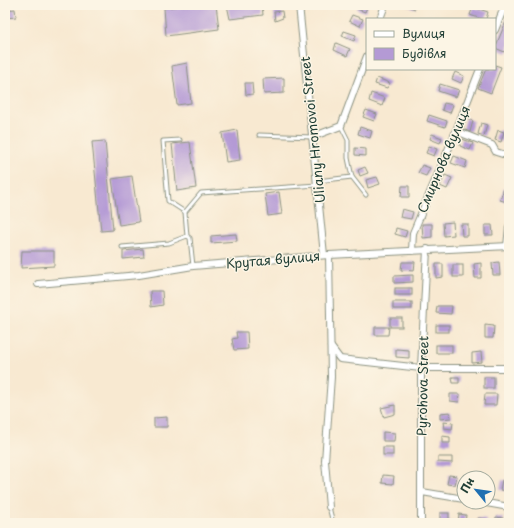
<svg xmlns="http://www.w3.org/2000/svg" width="514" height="528" font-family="'Playpen Sans',sans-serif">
<rect width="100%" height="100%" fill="#fcf5e5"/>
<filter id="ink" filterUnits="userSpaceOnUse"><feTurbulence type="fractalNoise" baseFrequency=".025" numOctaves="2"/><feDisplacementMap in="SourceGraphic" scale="8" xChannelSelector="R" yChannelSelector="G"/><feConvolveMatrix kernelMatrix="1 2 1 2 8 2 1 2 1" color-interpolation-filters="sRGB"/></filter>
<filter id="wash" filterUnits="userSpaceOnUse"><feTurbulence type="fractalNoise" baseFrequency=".012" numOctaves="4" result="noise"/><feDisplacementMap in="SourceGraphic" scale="16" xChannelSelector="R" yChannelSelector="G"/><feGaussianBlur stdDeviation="0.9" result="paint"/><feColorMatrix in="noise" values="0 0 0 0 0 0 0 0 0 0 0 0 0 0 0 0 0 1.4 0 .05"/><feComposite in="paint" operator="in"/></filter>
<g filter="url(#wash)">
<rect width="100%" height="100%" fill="#f8e9d1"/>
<g id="blocks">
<g fill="#b49ad5">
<polygon points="189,5 216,5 219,29 166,36 164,8"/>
<polygon points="227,5 262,5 263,15 230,19"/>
<polygon points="358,5 368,5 365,12 357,9"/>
<polygon points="405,5 417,5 415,9"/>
<polygon points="473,7 488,12 486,19 481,19 470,15"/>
<polygon points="15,9 16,17 5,18 5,10"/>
<polygon points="282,11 283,18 275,21 274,12"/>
<polygon points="352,15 363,19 360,26 349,21"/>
<polygon points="507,19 509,20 509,50 507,53 495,48"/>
<polygon points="344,31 356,35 354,41 342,36"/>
<polygon points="336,43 350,49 347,56 334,50"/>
<polygon points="187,63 191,103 177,105 172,66"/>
<polygon points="495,65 501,67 491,93 478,88 486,69 495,69"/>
<polygon points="455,72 464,76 461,83 452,79"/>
<polygon points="284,78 284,93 264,94 263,79"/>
<polygon points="377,78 390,83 387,88 375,84"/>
<polygon points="245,83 252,83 253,94 246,95"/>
<polygon points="440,84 459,90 456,97 438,91"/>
<polygon points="371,93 385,98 382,106 369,101"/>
<polygon points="444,103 453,105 450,113 442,110"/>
<polygon points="366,110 377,114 374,121 363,117"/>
<polygon points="429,115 447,121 445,127 427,121"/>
<polygon points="466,118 473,121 470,132 463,129"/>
<polygon points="481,123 487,125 484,136 478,134"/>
<polygon points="360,127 372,131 370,138 358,134"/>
<polygon points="237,130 240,160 226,162 222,133"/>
<polygon points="498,130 504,132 501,142 495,140"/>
<polygon points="432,134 442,138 440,143 430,139"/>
<polygon points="462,139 473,143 470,150 460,146"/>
<polygon points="105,141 113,230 101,231 92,142"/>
<polygon points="190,142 196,188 177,191 172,144"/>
<polygon points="429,146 437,149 434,156 426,153"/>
<polygon points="355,148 366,149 366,156 355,155"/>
<polygon points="454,156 467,161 465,168 451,163"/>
<polygon points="422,165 430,168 426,176 418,173"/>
<polygon points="365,167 368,173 360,176 358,170"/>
<polygon points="445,175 452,178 447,189 440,186"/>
<polygon points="132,176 139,222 119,225 112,179"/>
<polygon points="377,177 380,184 368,188 366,180"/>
<polygon points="402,186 409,186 409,197 401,197"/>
<polygon points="504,188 509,190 509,196 507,202 500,200"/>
<polygon points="279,192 282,214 268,216 265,194"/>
<polygon points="402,209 413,212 411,219 400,217"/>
<polygon points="453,222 454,235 444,236 443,223"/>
<polygon points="422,224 432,224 432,237 423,238"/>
<polygon points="461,224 468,224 468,236 462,236"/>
<polygon points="485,225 492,225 493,235 485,235"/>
<polygon points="396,228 407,231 405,237 395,234"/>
<polygon points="236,234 237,241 211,243 211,236"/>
<polygon points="143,249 144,257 123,259 123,251"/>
<polygon points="22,251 54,251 54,266 21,268"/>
<polygon points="402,262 415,262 414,271 401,270"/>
<polygon points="499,262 500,275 493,275 492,263"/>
<polygon points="481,263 481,278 475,278 474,264"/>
<polygon points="436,264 443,264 443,277 436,278"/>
<rect x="453" y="265" width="10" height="12"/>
<polygon points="413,275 413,282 394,283 394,276"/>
<rect x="395" y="288" width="17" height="7"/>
<polygon points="150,291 162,291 163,305 151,307"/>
<rect x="393" y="302" width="19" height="7"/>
<polygon points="437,306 452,306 451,314 436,313"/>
<rect x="390" y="318" width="12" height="9"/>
<rect x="436" y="325" width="13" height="7"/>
<polygon points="485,325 494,326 493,338 485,338"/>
<polygon points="375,327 389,327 388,335 375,335"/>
<polygon points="236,332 247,332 248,349 234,350 232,339 237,338"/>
<rect x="436" y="345" width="16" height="8"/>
<polygon points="396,349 409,350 409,358 396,357"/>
<polygon points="481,352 482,362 472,363 472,353"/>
<polygon points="452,377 459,377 459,383 453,383"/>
<rect x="484" y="377" width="10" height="11"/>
<polygon points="450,394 460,394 459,402 450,401"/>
<polygon points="485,394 497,394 496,405 484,405"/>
<polygon points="395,405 395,414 384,417 381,408"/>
<polygon points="450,412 451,418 440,419 440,413"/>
<polygon points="167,417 167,427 154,427 154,418"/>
<polygon points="443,422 453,423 452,429 444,428"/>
<polygon points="383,432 395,433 394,441 383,441"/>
<polygon points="442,436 450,437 450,443 442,443"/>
<rect x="383" y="447" width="10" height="8"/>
<polygon points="438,457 452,457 452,463 438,462"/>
<polygon points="383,475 394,476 393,484 382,483"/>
<polygon points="449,475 457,476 455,485 447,484"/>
<polygon points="502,480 509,481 508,491 500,490"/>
<rect x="440" y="513" width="9" height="10"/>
<polygon points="459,514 466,515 465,523 458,523"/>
<polygon points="496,517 503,518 503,523 495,523"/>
<polygon points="478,518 486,519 486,523 477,523"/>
</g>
</g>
</g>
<g filter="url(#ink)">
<use href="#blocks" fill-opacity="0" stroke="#8c9382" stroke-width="1"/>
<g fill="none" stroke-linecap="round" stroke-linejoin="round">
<g stroke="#8c9382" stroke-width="5">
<g id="service">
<polyline points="341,126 348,140 348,158 352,177 366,195"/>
<polyline points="259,135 312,137"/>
<polyline points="180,140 163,141 168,201 185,212"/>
<polyline points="317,181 352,177"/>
<polyline points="187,236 190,238 193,266"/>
<polyline points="122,247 169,243 187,236 185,212 201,193 317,185"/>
<polyline points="329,507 333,523"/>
</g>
</g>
<g stroke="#8c9382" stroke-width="8">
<g id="minor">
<polyline points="299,5 324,255"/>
<polyline points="380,19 385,5"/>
<polyline points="495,30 505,5"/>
<polyline points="456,131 492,145 496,152 509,156"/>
<polyline points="312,137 341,126 367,56"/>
<polyline points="507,246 509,227"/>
<polyline points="412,251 413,233 456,131 480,69"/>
<polyline points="329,255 331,377 325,461 329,507"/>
<polyline points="38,284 139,275 193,266 329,255 509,246"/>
<polyline points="331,347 340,359 421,368 509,368"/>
<polyline points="422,492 464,499"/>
<polyline points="481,502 509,507"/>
<polyline points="421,523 421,368 427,249"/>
</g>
</g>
<use href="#service" stroke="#fff" stroke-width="3"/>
<use href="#minor" stroke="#fff" stroke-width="6"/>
</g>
</g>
<g text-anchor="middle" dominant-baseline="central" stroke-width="3" stroke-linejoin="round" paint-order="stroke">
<g font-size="13" fill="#1f3d34" stroke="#fcf5e5">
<text transform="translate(312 130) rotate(-96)">Uliany Hromovoi Street</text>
<text transform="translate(443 159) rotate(-67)">Смирнова вулиця</text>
<text transform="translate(273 259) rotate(-5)">Крутая вулиця</text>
<text transform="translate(422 386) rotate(-89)">Pyrohova Street</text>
</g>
</g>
<rect width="514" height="528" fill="none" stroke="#fcf5e5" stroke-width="20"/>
<rect x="366" y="18" width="130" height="52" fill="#fcf5e5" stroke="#a4ab9e"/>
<rect x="374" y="31" width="20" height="6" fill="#ffffff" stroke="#a4ab9e"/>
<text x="402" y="38" font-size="12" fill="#1f3d34">Вулиця</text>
<rect x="374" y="48" width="20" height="12" fill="#b49ad5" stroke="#a4ab9e"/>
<text x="402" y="58" font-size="12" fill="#1f3d34">Будівля</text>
<g transform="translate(476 490) rotate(299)"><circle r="19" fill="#fcf5e5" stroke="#a4ab9e"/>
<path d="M0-3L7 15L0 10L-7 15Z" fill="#1f6fb2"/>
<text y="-6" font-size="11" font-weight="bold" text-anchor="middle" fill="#1f3d34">Пн</text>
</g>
</svg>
